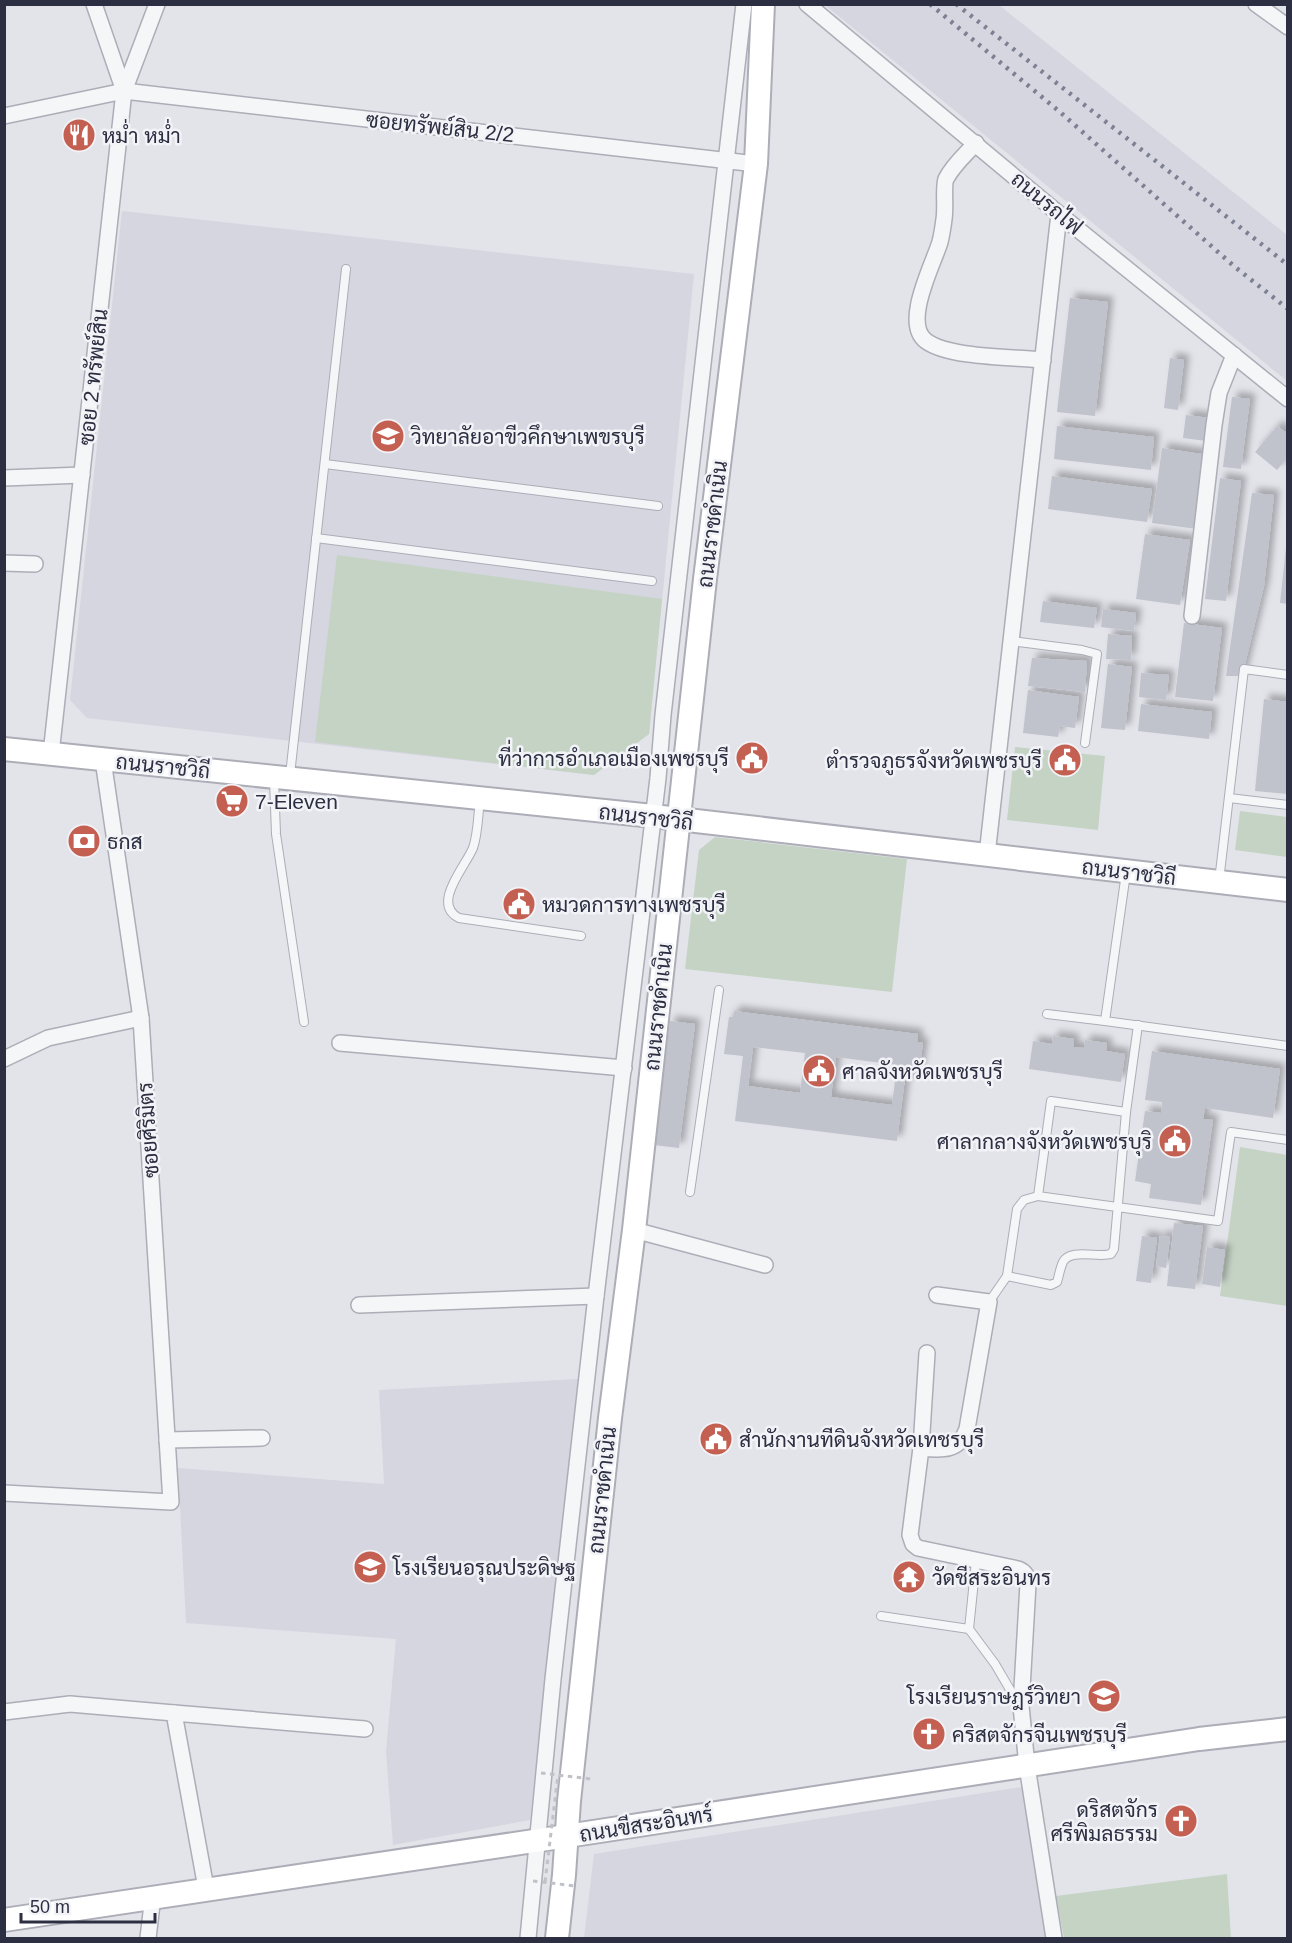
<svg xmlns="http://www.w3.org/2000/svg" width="1292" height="1943" font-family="Helvetica,Sarabun,sans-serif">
<defs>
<filter id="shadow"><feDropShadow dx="5.5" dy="-5.5" stdDeviation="3" flood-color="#0004"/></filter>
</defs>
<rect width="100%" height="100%" fill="#e3e4ea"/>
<g fill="#d5d6df">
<polygon points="825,5 999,5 1287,235 1287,381"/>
<polygon points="122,211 694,274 649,734 594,775 87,718 70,700"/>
<polygon points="578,1379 530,1820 393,1845 386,1751 396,1639 186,1623 178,1468 384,1484 379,1390"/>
<polygon points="1028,1786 1050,1938 584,1938 594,1854"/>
</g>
<g fill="#c5d3c5">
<polygon points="337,555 662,599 649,734 594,775 315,742"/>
<polygon points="1015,747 1105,756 1098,830 1007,820"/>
<polygon points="1240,811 1287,817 1287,857 1235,850"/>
<polygon points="715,837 907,859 892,992 685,969 699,850"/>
<polygon points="1240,1147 1287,1155 1287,1306 1220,1296"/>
<polygon points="1227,1874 1231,1938 1153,1938 1146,1937 1145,1938 1064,1938 1056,1896"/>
</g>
<g fill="#c0c2cc" fill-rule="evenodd" filter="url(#shadow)">
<polygon points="1070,298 1108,302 1095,416 1057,412"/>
<polygon points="1170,358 1184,360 1178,410 1164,408"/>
<polygon points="1232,397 1250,399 1241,469 1223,467"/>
<polygon points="1186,415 1209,418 1206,441 1183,438"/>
<polygon points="1057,426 1154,437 1151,470 1054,459"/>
<polygon points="1277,426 1288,434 1288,457 1277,470 1255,452"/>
<polygon points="1162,448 1208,455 1197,529 1152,523"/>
<polygon points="1052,476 1152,489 1147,522 1048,509"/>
<polygon points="1220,478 1241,481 1226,601 1205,599"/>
<polygon points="1252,493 1274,495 1264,586 1242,676 1226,676"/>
<polygon points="1145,534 1190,540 1180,605 1136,599"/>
<polygon points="1286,548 1288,548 1288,604 1280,603"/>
<polygon points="1043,601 1097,608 1094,628 1040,622"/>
<polygon points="1103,609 1136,613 1134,631 1101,627"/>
<polygon points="1184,623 1222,628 1213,701 1175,697"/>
<polygon points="1108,634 1132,636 1131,660 1106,659"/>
<polygon points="1032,658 1087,661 1085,692 1028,686"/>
<polygon points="1108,664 1132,667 1125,730 1101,728"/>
<polygon points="1141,673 1169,675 1166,700 1139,697"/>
<polygon points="1028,690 1079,697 1075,728 1060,726 1058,737 1023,733"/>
<polygon points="1264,699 1288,702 1288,794 1255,791"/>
<polygon points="1141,704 1212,712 1209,739 1138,731"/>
<path d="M734,1011L918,1034L917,1042L923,1043L918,1079L905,1078L897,1141L735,1121L743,1056L724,1054L729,1017H733ZM753,1047L805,1053L800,1093L748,1086ZM836,1057L897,1065L892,1105L831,1097Z"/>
<polygon points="670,1021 695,1024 679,1148 654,1145"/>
<polygon points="1053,1036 1074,1039 1073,1047 1084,1048 1085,1040 1107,1043 1106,1051 1125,1054 1121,1082 1029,1069 1033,1041 1052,1044"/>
<polygon points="1152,1051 1280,1069 1273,1118 1205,1108 1203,1119 1213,1120 1201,1205 1149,1198 1151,1184 1135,1181 1145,1111 1161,1113 1162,1102 1145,1100"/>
<polygon points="1174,1223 1203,1226 1195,1289 1167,1286"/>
<polygon points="1142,1236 1157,1238 1151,1283 1136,1281"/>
<polygon points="1160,1236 1170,1237 1166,1268 1156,1266"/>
<polygon points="1207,1247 1225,1250 1220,1287 1202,1284"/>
</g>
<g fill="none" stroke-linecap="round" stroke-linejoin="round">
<g stroke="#acadb7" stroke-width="10">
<g id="lane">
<polyline points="325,464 658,506"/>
<polyline points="316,538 652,581"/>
<polyline points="1011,641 1082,650 1097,654 1085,743"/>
<polyline points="290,775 346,269"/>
<polyline points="274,779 276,834 304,1022"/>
<polyline points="1229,798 1288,805"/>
<path d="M480,800C478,815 478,834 473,848C465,867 431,904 459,918L581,936"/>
<polyline points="1126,873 1105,1021 1288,1046"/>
<polyline points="1219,881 1244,669 1288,675"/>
<polyline points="1047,1014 1105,1021"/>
<polyline points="1126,1112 1138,1025"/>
<polyline points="690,1192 719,990"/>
<path d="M1007,1276L1051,1285L1057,1282C1059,1276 1060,1268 1063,1262C1070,1248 1098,1258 1111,1254L1114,1249L1126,1112L1051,1101L1038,1196L1218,1221L1231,1132L1288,1140"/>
<polyline points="989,1302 1007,1276 1017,1209 1024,1200 1038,1196"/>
<polyline points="881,1616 969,1629 976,1561"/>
<polyline points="969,1629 995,1664 1019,1705"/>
</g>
</g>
<g stroke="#acadb7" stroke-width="18">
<g id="street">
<polyline points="94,4 124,91"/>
<polyline points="807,4 1059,214 1288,399"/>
<polyline points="1256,4 1288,27"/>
<polyline points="4,116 124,91 756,164"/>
<path d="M976,143C966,154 953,165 946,179C943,185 946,208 944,219C943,227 942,234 940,242C933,265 902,323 926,341C949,358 1013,357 1043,360"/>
<polyline points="4,478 82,475"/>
<polyline points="4,563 35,564"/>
<polyline points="1192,616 1214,425 1219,393 1234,355"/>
<polyline points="51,754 124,91 157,4"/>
<polyline points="987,855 1059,214"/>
<polyline points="340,1043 624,1068"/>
<polyline points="4,1059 48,1038 141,1018"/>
<polyline points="634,1230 765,1265"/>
<path d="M937,1295L989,1302L967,1429C959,1452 941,1450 921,1448L910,1535L913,1544L918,1548L1018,1569C1026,1572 1027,1576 1028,1584L1021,1706L1027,1766L1054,1938"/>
<polyline points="359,1305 596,1296"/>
<polyline points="167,1440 262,1438"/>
<polyline points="921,1448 927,1353"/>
<polyline points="4,1493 171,1502 141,1018 103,760"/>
<polyline points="4,1712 70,1704 174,1713 206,1888"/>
<polyline points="174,1713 365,1729"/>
<polyline points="148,1938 153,1896"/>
<polyline points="528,1938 553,1679 596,1296 658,778 663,715 744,4"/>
</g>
</g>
<g stroke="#acadb7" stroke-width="26">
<g id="secondary">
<polyline points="4,749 653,816 1288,890"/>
<polyline points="4,1920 567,1836 1199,1739 1288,1729"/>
<polyline points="557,1938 564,1875 569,1801 610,1418 634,1230 705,579 756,164 763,4"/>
</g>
</g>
<use href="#lane" stroke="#f5f6f8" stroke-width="8"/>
<use href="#street" stroke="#f5f6f8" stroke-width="15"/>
<use href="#secondary" stroke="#fff" stroke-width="22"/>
<g stroke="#7d8092" stroke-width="4.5" stroke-dasharray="3 6" stroke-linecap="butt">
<polyline points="930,4 1060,112 1235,267 1288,309"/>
<polyline points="956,4 1288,265"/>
</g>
<g stroke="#c1c2c8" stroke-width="3" stroke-dasharray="4.5 4.5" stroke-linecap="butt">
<polyline points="541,1773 591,1779"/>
<polyline points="533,1881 576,1886"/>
<polyline points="545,1882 558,1775"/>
</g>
</g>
<defs>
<g id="restaurant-disc" transform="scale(1.725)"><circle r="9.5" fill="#c46052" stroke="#f2f3f7"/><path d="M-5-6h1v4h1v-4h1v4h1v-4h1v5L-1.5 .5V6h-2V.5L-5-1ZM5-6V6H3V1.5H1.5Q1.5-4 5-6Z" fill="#fff"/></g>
<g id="university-disc" transform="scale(1.725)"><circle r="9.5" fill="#c46052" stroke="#f2f3f7"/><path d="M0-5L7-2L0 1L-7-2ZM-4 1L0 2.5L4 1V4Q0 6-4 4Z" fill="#fff"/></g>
<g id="civic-disc" transform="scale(1.725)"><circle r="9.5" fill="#c46052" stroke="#f2f3f7"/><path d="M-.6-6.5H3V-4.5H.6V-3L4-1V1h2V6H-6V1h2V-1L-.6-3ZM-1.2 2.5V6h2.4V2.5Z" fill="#fff"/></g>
<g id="supermarket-disc" transform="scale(1.725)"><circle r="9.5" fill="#c46052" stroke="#f2f3f7"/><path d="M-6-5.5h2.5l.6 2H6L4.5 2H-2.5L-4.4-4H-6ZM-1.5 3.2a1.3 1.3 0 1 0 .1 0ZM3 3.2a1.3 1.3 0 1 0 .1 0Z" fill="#fff"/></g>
<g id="bank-disc" transform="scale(1.725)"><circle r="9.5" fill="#c46052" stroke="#f2f3f7"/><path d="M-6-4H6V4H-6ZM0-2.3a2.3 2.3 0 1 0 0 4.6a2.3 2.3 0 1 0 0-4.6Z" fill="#fff"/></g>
<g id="school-disc" transform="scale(1.725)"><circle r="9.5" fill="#c46052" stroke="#f2f3f7"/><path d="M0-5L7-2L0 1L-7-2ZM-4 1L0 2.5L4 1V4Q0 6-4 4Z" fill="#fff"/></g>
<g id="temple-disc" transform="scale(1.725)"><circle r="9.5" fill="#c46052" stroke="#f2f3f7"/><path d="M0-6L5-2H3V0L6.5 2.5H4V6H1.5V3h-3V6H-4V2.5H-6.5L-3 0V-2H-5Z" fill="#fff"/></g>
<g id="church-disc" transform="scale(1.725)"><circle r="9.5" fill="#c46052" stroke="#f2f3f7"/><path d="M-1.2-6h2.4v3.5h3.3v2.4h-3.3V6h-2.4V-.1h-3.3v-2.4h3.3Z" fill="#fff"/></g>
</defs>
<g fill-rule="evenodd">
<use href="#restaurant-disc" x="79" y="135"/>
<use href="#university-disc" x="388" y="436"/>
<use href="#civic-disc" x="752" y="758"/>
<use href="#civic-disc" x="1065" y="760"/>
<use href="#supermarket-disc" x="232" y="801"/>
<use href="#bank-disc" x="84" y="841"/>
<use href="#civic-disc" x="519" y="904"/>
<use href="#civic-disc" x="819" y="1071"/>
<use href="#civic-disc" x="1175" y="1141"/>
<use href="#civic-disc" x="716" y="1439"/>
<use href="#school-disc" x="370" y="1567"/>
<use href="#temple-disc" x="909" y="1577"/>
<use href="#school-disc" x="1104" y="1696"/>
<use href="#church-disc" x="929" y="1734"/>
<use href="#church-disc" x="1181" y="1821"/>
</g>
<g text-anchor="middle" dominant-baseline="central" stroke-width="5" stroke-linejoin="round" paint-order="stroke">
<g font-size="21" fill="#2c2e41" stroke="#f2f3f7">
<text transform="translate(440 127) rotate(6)">ซอยทรัพย์สิน 2/2</text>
<text transform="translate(1047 203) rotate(40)">ถนนรถไฟ</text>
<text transform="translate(93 377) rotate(-84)">ซอย 2 ทรัพย์สิน</text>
<text transform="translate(712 524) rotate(-83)">ถนนราชดำเนิน</text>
<text transform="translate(163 766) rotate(6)">ถนนราชวิถี</text>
<text transform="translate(646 817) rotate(7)">ถนนราชวิถี</text>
<text transform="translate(1129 872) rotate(7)">ถนนราชวิถี</text>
<text transform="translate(658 1007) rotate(-84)">ถนนราชดำเนิน</text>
<text transform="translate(148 1130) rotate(-94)">ซอยศิริมิตร</text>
<text transform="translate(602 1490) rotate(-84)">ถนนราชดำเนิน</text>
<text transform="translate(646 1824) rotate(-9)">ถนนขีสระอินทร์</text>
</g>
<g font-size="21" fill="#2c2e41" stroke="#f2f3f7" text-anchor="start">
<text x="102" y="135">หม่ำ หม่ำ</text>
<text x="411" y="436">วิทยาลัยอาขีวคึกษาเพขรบุรี</text>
<text x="729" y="758" text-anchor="end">ที่ว่าการอำเภอเมืองเพชรบุรี</text>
<text x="1042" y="760" text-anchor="end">ตำรวจภูธรจังหวัดเพชรบุรี</text>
<text x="255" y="801">7-Eleven</text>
<text x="107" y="841">ธกส</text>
<text x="542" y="904">หมวดการทางเพชรบุรี</text>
<text x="842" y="1071">ศาลจังหวัดเพชรบุรี</text>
<text x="1152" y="1141" text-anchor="end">ศาลากลางจังหวัดเพชรบุริ</text>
<text x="739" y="1439">สำนักงานทีดินจังหวัดเทชรบุรี</text>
<text x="393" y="1567">โรงเรียนอรุณประดิษฐ</text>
<text x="932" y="1577">วัดชีสระอินทร</text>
<text x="1081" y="1696" text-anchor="end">โรงเรียนราษฎร์วิทยา</text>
<text x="952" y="1734">คริสตจักรจีนเพชรบุรี</text>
<text x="1158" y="1809" text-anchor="end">ดริสตจักร<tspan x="1158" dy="24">ศรีพิมลธรรม</tspan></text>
</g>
</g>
<rect width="1292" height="1943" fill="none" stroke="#2c2e41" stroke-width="12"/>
<path d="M21 1913v9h134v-9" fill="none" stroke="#2c2e41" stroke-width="3"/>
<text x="30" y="1913" font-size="18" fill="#2c2e41" stroke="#f2f3f7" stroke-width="4.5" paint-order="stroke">50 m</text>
</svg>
